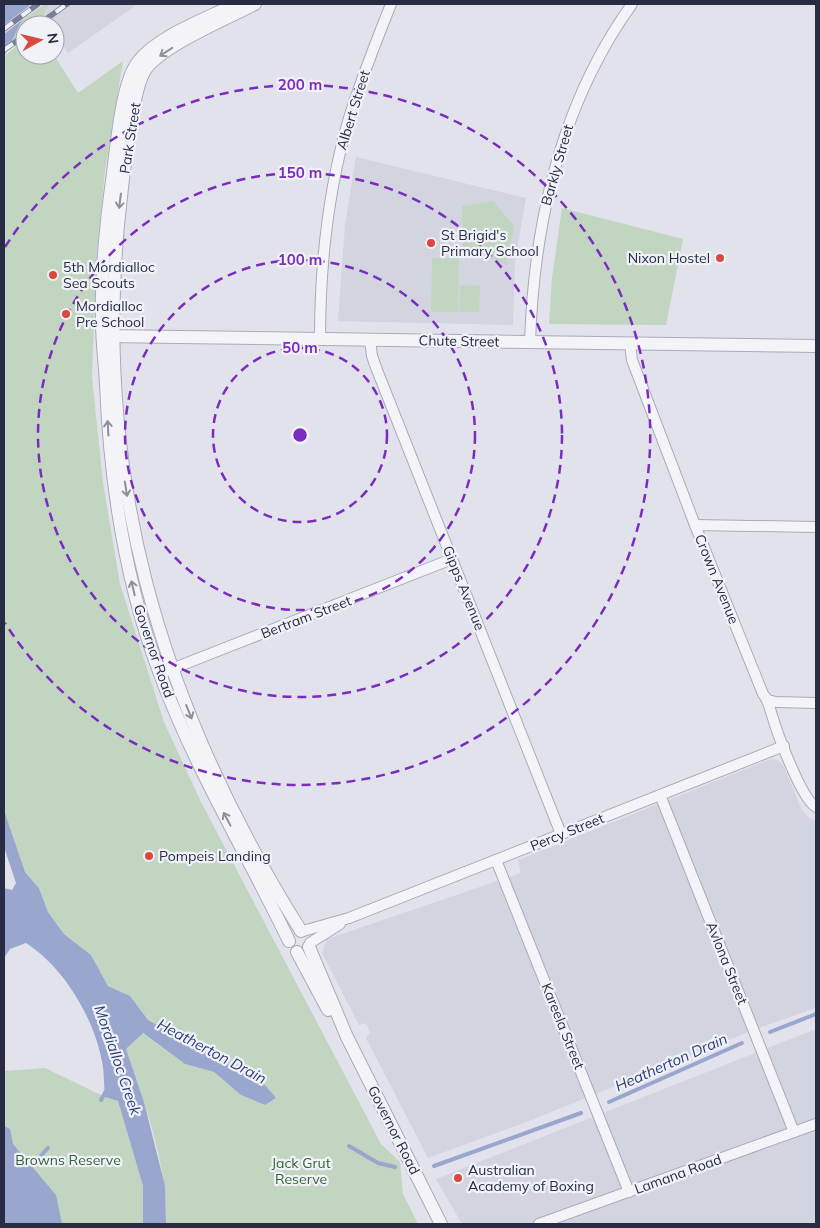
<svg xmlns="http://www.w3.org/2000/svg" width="820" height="1228" font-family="Mulish,sans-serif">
<rect width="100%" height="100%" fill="#e1e2eb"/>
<g fill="#d2d4e0">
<polygon points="50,4 138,4 68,53 55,35 55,25 48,25 43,17"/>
<polygon points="356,157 526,198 515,262 513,325 338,321 345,225"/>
<polygon points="771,759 777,760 783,765 802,810 809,818 816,821 816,1008 761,1027 524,1123 428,1158 366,1038 370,1033 366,1023 359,1025 322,953 327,939 521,873 518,860"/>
<polygon points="816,1029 816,1224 462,1224 436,1179"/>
</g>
<g fill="#c1d5c1">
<path d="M45,4H50L43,16L48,25H25V55H54L78,93L123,61L105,171L97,251L92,377L103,483L120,584L164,722L201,802L381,1144L400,1162L403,1194L418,1224H166C168,1165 145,1105 126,1049L142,1033L185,1064L214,1072L241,1095L265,1105L276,1098L208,1053L186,1043L148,1020L130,996L108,986L91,955L64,934L48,912L39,888L25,872L4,810V57L15,47L13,39L22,20Z"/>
<polygon points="493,201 514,226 507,265 463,246 462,206"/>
<polygon points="562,208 683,239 666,325 549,324 552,278"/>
<polygon points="432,258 459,258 458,312 431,312"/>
<polygon points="460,285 480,286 479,312 459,312"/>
<polygon points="45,1068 105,1097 118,1101 143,1186 143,1224 4,1224 4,1071"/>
</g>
<g fill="#99a6ce">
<polygon points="4,4 30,4 4,57"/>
<path d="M4,810L25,872L39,888L48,912L64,934L91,955L108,986L130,996L148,1020L265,1085L276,1098L265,1105L241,1095L214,1072L185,1064L143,1033L126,1049L144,1102L165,1186L166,1224H143V1186L118,1101L105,1097C104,1087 104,1076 103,1067C96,1021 65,968 26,943L10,949L4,958V888L12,890L16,883L4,847Z"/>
<polygon points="4,1126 10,1129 13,1144 56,1195 62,1224 4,1224"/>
</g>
<polygon fill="#e1e2eb" points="32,4 26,17 4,34 4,25"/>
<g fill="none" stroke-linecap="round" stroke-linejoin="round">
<g stroke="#99a6ce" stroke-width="4">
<polyline points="770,1032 816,1014"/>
<polyline points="101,1100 106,1091"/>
<polyline points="609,1102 742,1043"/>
<polyline points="349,1146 378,1163 395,1167"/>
<polyline points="434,1166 581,1113"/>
<polyline points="29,1169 48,1148"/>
</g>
<g stroke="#a9abb9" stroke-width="12">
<g id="minor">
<path d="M320,339C320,265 328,190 349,118C361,79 376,42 391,4"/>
<polyline points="370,340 372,356 377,370 561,834"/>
<path d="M530,342C534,222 561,103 632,4"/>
<path d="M630,343L632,360L695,525L763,694C769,701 769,707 772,715C777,733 802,800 816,807"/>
<polyline points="695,525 816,527"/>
<polyline points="159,674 452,559"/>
<polyline points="768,700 776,702 816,703"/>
<polyline points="660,795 794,1132"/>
<polyline points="496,860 629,1192"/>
<polyline points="303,931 349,918 784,746"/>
<polyline points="310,943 340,924"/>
<polyline points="539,1224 816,1124"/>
</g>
</g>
<g stroke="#a9abb9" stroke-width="14">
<g id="tertiary">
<path d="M236,4C206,19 158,36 138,62C120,85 116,156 111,188C105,232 101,277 102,322C102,343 105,364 106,384C110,483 125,582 160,674C194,766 246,852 289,941"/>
<path d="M255,4C228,18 161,46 145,70C132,91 124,169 121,197C89,465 158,704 301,931"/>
<polyline points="105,336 816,346"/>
<polyline points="309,947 347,1037 441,1224"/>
<polyline points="297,952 328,1010"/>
</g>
</g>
<use href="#minor" stroke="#f4f4f8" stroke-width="10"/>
<use href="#tertiary" stroke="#f4f4f8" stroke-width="12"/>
<g stroke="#797d96" stroke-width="5.5">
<g id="rail">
<polyline points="38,25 67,4"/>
<polyline points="4,29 38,4"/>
<polyline points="4,50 25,35"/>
</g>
</g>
<use href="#rail" stroke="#f0f2f8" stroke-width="4" stroke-dasharray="11" stroke-linecap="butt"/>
</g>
<defs><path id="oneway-shaft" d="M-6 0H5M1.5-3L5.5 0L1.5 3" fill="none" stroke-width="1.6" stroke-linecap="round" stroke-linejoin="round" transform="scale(1.25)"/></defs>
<g stroke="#8e909e">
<use href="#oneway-shaft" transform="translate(166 52) rotate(147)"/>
<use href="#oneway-shaft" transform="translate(120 201) rotate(97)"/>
<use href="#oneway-shaft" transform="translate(108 428) rotate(-93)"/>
<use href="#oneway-shaft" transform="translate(126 489) rotate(81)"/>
<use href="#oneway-shaft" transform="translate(133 588) rotate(-103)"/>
<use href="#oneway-shaft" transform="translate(189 712) rotate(68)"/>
<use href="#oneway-shaft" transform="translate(227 819) rotate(-118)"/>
</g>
<g fill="none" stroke="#7b2cbf" stroke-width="2.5" stroke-dasharray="9 6">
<circle cx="300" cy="435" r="87"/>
<circle cx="300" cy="435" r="175"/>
<circle cx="300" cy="435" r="262"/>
<path d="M5 247A350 350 0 1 1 5 623"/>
</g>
<g fill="#da4a3c" stroke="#f0f2f8" stroke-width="2">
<circle cx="431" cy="243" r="5"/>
<circle cx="720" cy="258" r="5"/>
<circle cx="53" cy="275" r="5"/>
<circle cx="66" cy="314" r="5"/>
<circle cx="149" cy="856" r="5"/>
<circle cx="458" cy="1178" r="5"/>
</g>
<g text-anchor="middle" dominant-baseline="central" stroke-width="4.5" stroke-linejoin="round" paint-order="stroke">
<g font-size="14" fill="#272b44" stroke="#f0f2f8">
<text transform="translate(353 110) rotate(-73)">Albert Street</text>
<text transform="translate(130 138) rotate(-81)">Park Street</text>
<text transform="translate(557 165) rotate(-74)">Barkly Street</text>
<text transform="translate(459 341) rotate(1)">Chute Street</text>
<text transform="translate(717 579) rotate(68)">Crown Avenue</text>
<text transform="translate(464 588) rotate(68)">Gipps Avenue</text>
<text transform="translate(306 617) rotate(-21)">Bertram Street</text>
<text transform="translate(154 651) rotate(71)">Governor Road</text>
<text transform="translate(567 832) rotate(-22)">Percy Street</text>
<text transform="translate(727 963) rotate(68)">Avlona Street</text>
<text transform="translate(563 1026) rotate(68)">Kareela Street</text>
<text transform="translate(394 1130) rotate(63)">Governor Road</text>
<text transform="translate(678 1174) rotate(-20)">Lamana Road</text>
</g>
<g font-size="14" fill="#272b44" stroke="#f0f2f8" text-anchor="start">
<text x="441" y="235">St Brigid's<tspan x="441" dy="16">Primary School</tspan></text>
<text x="710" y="258" text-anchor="end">Nixon Hostel</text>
<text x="63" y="267">5th Mordialloc<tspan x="63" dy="16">Sea Scouts</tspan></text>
<text x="76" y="306">Mordialloc<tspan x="76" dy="16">Pre School</tspan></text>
<text x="159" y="856">Pompeis Landing</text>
<text x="468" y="1170">Australian<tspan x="468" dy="16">Academy of Boxing</tspan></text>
</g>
<g font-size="14" fill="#336136" stroke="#f0f2f8">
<text x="68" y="1160">Browns Reserve</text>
<text x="301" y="1163">Jack Grut<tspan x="301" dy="16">Reserve</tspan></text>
</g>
<g font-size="15" font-style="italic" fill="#2e3e7b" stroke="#f0f2f8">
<text transform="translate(212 1051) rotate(28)">Heatherton Drain</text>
<text transform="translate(118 1060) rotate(71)">Mordialloc Creek</text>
<text transform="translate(671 1062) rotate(-24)">Heatherton Drain</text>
</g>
</g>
<circle cx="300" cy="435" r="8" fill="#7b2cbf" stroke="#f0f2f8" stroke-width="2.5"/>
<g font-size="15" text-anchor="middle" font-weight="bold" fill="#7b2cbf" stroke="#f0f2f8" stroke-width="4.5" stroke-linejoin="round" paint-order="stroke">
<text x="300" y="90">200 m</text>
<text x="300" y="178">150 m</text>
<text x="300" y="265">100 m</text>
<text x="300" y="353">50 m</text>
</g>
<rect width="820" height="1228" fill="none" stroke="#272b44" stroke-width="10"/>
<g transform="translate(40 40) rotate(82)"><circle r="24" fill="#f0f2f8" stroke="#a0a2b0"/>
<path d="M0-4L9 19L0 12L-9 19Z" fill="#da4a3c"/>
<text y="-8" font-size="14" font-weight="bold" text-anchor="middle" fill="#272b44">N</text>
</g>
</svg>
